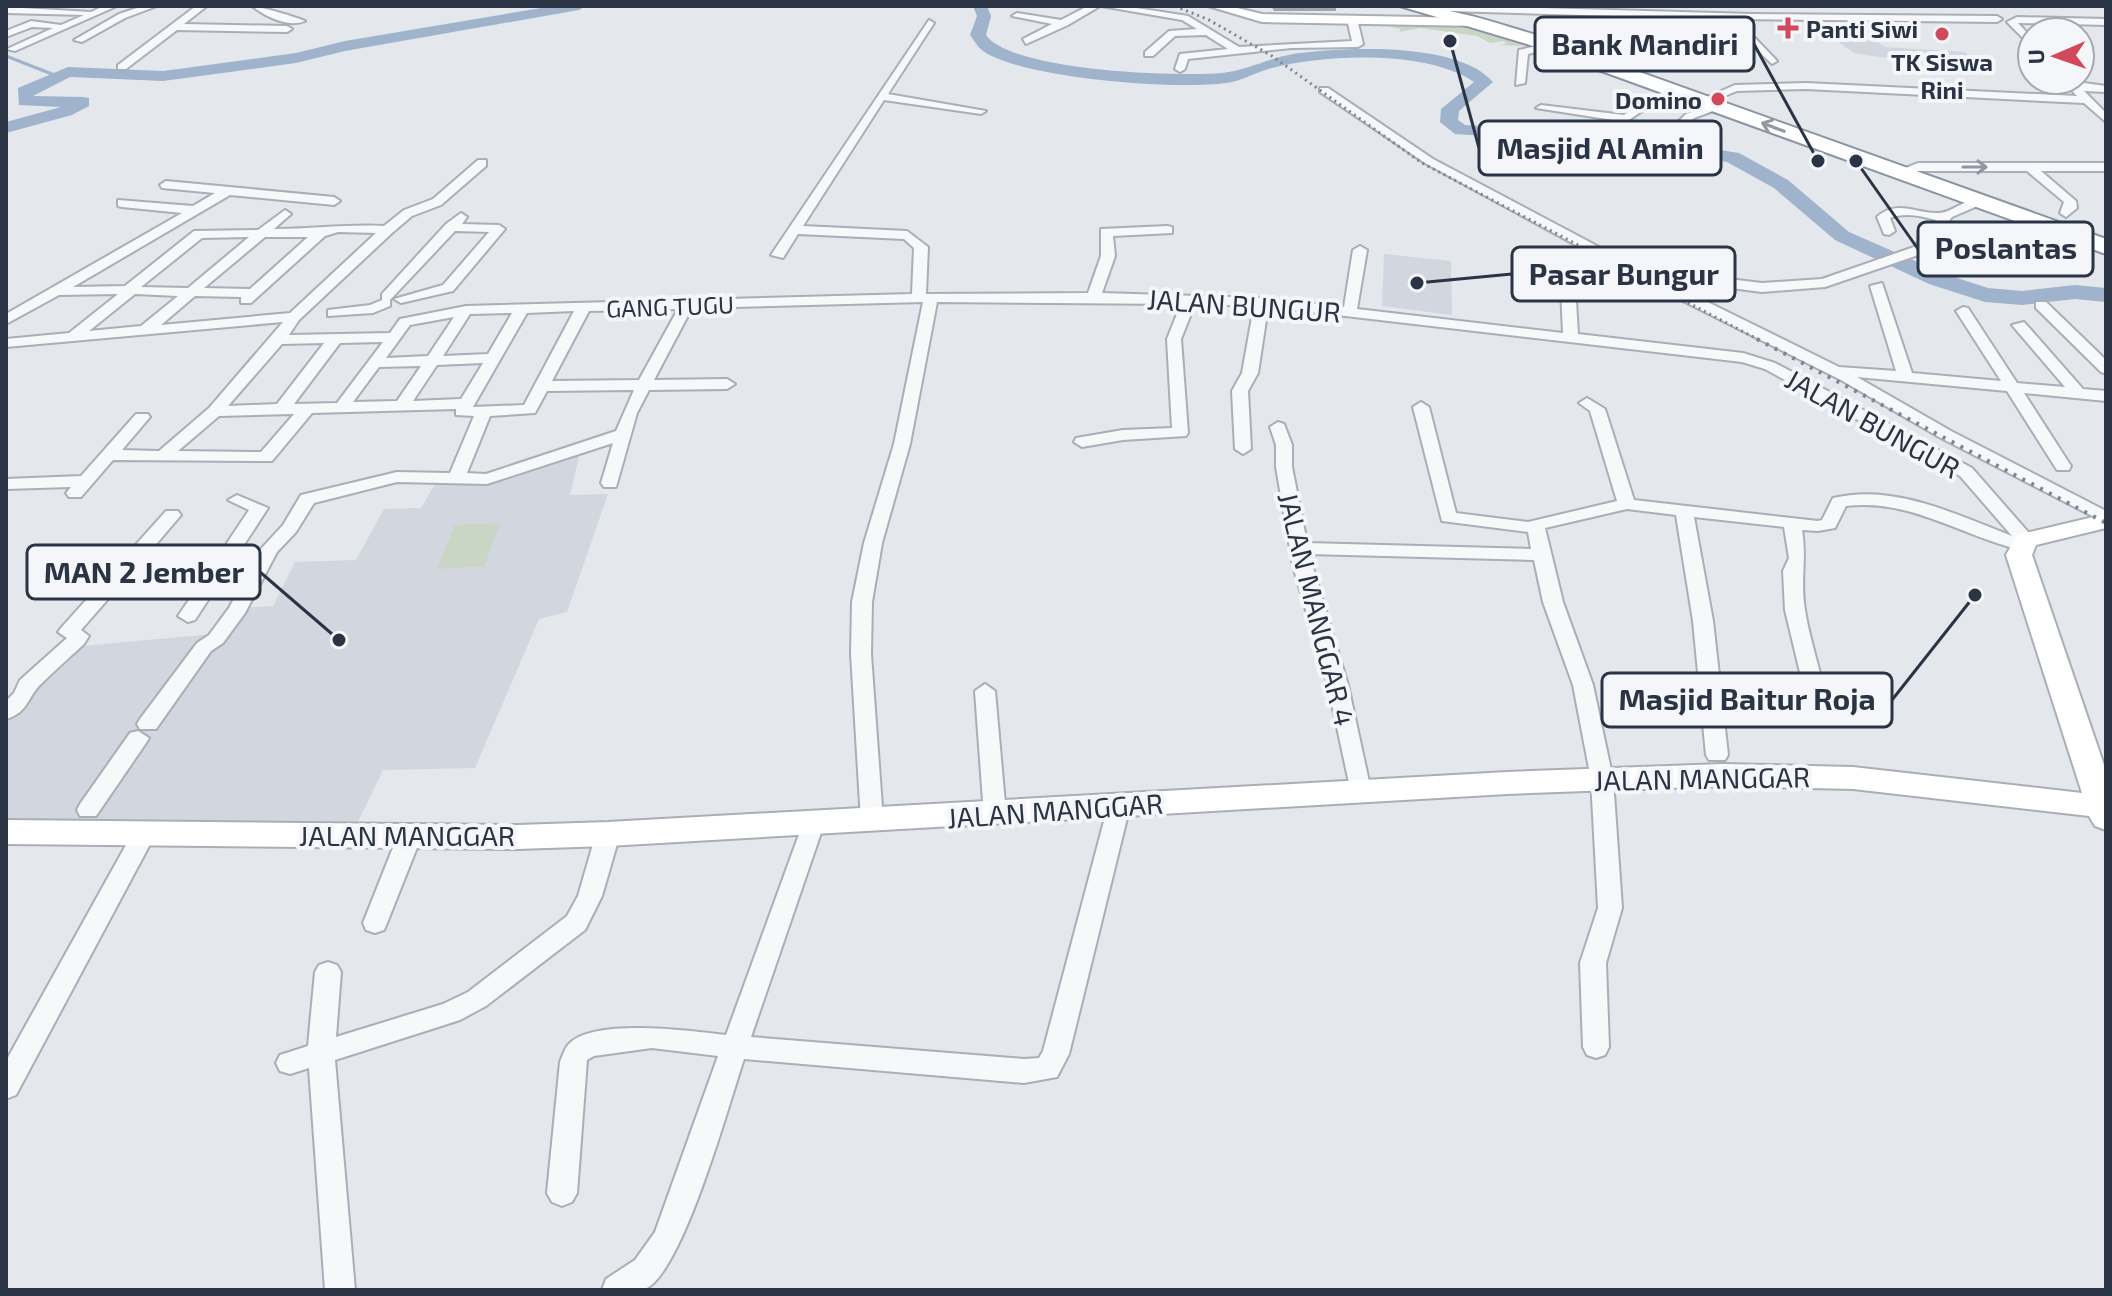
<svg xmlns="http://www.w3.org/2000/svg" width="2112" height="1296" font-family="'Exo 2',sans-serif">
<rect width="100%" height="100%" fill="#e4e7ec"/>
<g fill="#d2d6de">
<polygon points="1813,24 1852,24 1885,47 1965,52 1973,60 1880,57 1854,53"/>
<polygon points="1384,254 1451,261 1452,315 1382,306"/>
<polygon points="580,453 570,495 608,494 567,612 539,619 475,768 383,770 355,828 6,824 6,712 72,647 224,633 242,608 273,606 295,562 356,560 384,509 421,508 435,484 480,485"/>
</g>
<g fill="#c9d6c5">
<polygon points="1389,23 1471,25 1539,47 1500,45 1506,44 1504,41 1490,43 1477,36 1420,28 1399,32 1401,29 1391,27"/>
<polygon points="500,523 484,566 437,569 455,525"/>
</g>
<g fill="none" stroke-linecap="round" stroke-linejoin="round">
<polyline stroke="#9fb4cc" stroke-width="3" points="6,56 57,76"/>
<g fill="#9fb4cc" fill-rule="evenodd">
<polygon points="553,6 586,6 579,10 345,51 296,63 163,81 70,77 33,96 83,97 89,98 89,106 72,115 6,133 6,122 61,107 19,105 18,88 68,67 163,71 296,53 345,41"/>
<path d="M973,6H987L991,16L986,35C1011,71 1177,77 1222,73C1246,71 1269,58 1293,54C1342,47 1458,41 1493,82L1459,111L1458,120L1465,125L1627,135L1739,153L1788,180L1849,232L1945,274L1988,288L2022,291L2075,285L2106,288V302L2075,299L2022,305L1985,302L1929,284L1835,240L1774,188L1727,162L1627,145L1455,134L1440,122L1441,109L1474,82C1428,50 1325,54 1272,68C1256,72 1242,81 1226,83C1173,90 1031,79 986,53C979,49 975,42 970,35L977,16Z"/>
</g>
<g stroke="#a9aeb7" stroke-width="4">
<g id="street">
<polygon points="104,6 117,6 15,51 7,49 53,28 32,27 6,37 6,31 31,21 61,25 84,15 6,13 6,7 91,12"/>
<polygon points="143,6 157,6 125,18 82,42 74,40 119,14"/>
<polygon points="196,6 207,6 184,24 287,26 292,29 287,32 177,30 126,69 118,69 118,65"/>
<path d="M252,6C259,6 299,18 305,21C288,28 266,17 252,6Z"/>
<polygon points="1088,6 1100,6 1068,25 1026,44 1023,39 1052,24 1012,16 1017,13 1061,20"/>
<polygon points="1101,6 1124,6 1188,16 1239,47 1352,41 1347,19 1352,16 1357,19 1363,44 1358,47 1291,48 1188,59 1185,69 1180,72 1175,69 1180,54 1228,49 1206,35 1175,36 1153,56 1145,56 1145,52 1169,31 1197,29 1182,20"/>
<polygon points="1473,6 1752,14 1997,16 2002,19 1997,22 1727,19 1735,29 1755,38 1777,61 1772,64 1749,42 1729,33 1716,19 1413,10 1408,7"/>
<polygon points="2017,17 2106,19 2106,25 2018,23 2032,38 2032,47 2007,22"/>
<path d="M929,20L934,23L888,94L986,111L981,114L884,100L803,226L907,231L928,247L926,294L1088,293L1101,256V229L1167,226L1172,227V233L1113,236L1115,256L1102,293L1262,298L1344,307L1353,250L1360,246L1367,250L1357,309L1563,333L1560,268L1567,264L1574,268L1578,334L1743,353L1775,363L1972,468L2035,540L2027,549L2021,550C1962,536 1909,498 1846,506L1835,528L1818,531L1802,530C1807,559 1800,580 1805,610C1809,636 1818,663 1824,689L1814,696L1804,689L1785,610L1783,571L1789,558L1784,527L1694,517L1713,621L1728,755L1725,760H1709L1706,755L1693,621L1676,515L1627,509L1545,528L1563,602L1593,685L1613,779L1622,908L1606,963L1609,1047L1605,1055L1596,1058L1587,1055L1583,1047L1580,963L1598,908L1591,779L1573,685L1543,602L1534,560L1309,554L1348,685L1371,791L1368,797H1352L1328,685L1293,566L1276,467V445L1270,427L1278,422L1284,424L1292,445V467L1307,543L1531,549L1528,532L1442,521L1413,407L1421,402L1429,407L1456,513L1528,522L1617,501L1590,411L1579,403L1587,398L1605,409L1634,500L1818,521L1822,520L1833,498C1894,483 1957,515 2012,536L1960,476L1765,369L1742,362L1268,307L1258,373L1248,391L1251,449L1243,454L1235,449L1232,391L1242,373L1254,306L1195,304L1181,339L1188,433L1186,436L1123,440L1082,447L1074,442L1076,438L1123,430L1172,428L1167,339L1181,304L937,302L910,444L882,543L872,602L871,654L883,821L880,827H864L861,821L851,654L852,602L864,543L894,444L923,302L692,308L654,380L727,379L735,384L727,389L649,390L637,413L616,487H604L601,483L613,443L487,484L397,482L314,503L296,532L277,552L245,613L223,643L211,651L156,729H140L137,724L140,719L197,643L209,635L229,608L260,550L283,525L301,495L397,472L450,473L474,416L456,415V409L312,413L272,461L113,460L81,497H69L66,493L71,487L6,489V479L81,476L136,414H148L150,417L122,450L159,451L209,408L283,322L6,347V339L69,333L118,294L59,295L6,324V314L182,213L122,207L118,206V200L193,206L215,193L162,188L160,185L166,181L334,197L340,201L334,205L230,195L73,287L125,286L194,231L258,230L285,210L291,214L274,229C312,229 347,224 384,226L404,210L433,199L478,160H486V166L441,205L412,216L392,233L299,320L289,335L390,333L400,319L466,306L912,294L914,248L904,239L798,234L783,258L771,255ZM338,232L376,233L290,313L161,325L195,296L241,297V303H251L325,236ZM249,237L188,288L141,287L202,238ZM265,237H308L250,289L204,288ZM135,294L178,296L141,326L89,331ZM678,309L639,380L552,381L589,311ZM574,311L524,405L473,407L527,313ZM512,313L488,354L443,356L470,314ZM454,317L428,356L386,358L410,325ZM383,342L337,403L294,404L340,343ZM324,343L277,404L228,406L282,344ZM483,363L461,399L413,401L437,365ZM421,366L397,401L353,402L379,367ZM634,390L616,431L486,474L467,473L490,416L535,413L547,391ZM294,414L261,452L178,451L219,416Z"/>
<polygon points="1550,43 1553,48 1528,54 1525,83 1516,85 1519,50"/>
<polygon points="2062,80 2106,86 2106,92 2084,91 2106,113 2106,122 2084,103 1806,89 1737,91 1707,103 1698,101 1735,85 1806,83 2077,96"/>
<path d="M1320,88H1328L1433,159L1648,273L1654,270L1762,283L1822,279L1914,247L1936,220C1921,216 1905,212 1890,218L1895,231L1889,235L1884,234L1877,217C1897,199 1916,214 1939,213C1952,213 1965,198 1980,199V205L1952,217L1924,253L1825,287L1762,292L1661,279L1839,367L1896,371L1870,286L1882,283L1912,373L2001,381L1956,311L1963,307L1968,308L2017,383L2065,387L2012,325L2024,322L2083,389L2106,391V401L2024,393L2071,466L2069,470H2057L2007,391L1857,377L1951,431L2106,511V523L1939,437L1841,380L1629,274L1425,163L1320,92Z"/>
<polygon points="1677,89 1682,92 1681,94 1655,102 1626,122 1536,108 1541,105 1624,115 1647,98"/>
<polygon points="1717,103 1721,104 1721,108 1694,118 1674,138 1664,136 1686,114"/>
<polygon points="1918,163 2106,163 2106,171 2041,171 2076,201 2077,208 2066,217 2060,213 2064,202 2027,171 1919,171 1899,177 1893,173"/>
<polygon points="461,213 467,217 462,224 499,225 505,229 453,291 401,303 394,299 443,285 489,232 455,231 390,300 390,306 373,313 328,316 328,310 370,305 382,300 382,294 446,224"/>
<polygon points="2036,302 2046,302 2106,360 2106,374 2101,372 2036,308"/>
<path d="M237,495L268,508L195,620L188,622L178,616L218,557L143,559L81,630L89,636L84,644C70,657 55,670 41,684C28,696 28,713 6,719V701L14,693L20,680L67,638L58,632L61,628L166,511H178L181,515L153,548L225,546L249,510L228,500Z"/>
<polygon points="985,684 995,691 1006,815 1003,821 987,821 984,815 975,691"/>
<polygon points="138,731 149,738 146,743 96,816 80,816 77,810 80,804 130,733"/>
<path d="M1119,798L1127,800L1130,806L1069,1054L1057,1077L1024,1083L744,1059C729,1103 683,1273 645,1289C634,1294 614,1290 602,1290L606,1279L635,1260L655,1232L718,1056L652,1048L594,1056L587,1060L577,1193L572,1202L562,1206L552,1202L547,1193L560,1062C562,1057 564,1050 568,1045C591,1017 693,1031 726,1035L805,818H821L824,824L751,1037L1024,1059L1039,1058L1043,1051L1108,806L1111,800Z"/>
<polygon points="144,825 152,827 156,833 16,1095 6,1099 6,1061 136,827"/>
<polygon points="608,826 616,828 620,834 602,896 585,930 486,1006 460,1020 335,1060 355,1290 325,1290 309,1068 290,1074 280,1071 276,1063 280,1055 308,1046 315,972 319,965 328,962 337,965 341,972 336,1037 443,1004 468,992 567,916 578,896 596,834 600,828"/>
<polygon points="410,827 418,829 422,835 387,923 384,930 375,933 366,930 363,923 398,835 402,829"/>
</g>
</g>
<g stroke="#a9aeb7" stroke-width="4">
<g id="secondary">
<polygon points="1208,6 1229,6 1262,14 1477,18 1484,22 1477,26 1262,22"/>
<polygon points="2106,514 2106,528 2036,545 2032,555 2106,771 2106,830 2095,826 2089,816 1853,789 1723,786 1507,794 608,846 517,849 6,844 6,820 517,825 608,822 1507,772 1723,764 1853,767 2082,793 2006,555 2017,535"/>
</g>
</g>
<g stroke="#8b94a3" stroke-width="4">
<path id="highway" d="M1400,6C1449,6 1493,22 1539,36L2106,239V254L1527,44Z"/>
</g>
<use href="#street" fill="#f7f8fa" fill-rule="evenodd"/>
<use href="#secondary" fill="#fff" fill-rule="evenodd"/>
<use href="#highway" fill="#fff" fill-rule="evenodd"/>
<polyline stroke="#7d8696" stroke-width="3" stroke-dasharray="2 4" stroke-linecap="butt" points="1175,6 1209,20 1272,56 1422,163 1761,341"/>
<polyline stroke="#7d8696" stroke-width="4" stroke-dasharray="3 7" stroke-linecap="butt" points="1757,339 2106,523"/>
</g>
<polygon fill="#a1a5ae" points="1271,6 1336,6 1336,11 1274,11"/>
<defs><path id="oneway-shaft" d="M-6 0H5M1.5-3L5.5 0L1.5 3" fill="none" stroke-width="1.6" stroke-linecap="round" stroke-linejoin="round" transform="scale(2)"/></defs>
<use stroke="#959aa2" href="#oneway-shaft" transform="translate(1773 127) rotate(-159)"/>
<use stroke="#9196a0" href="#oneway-shaft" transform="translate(1975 167)"/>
<g fill="#d1495b" stroke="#f4f6f9" stroke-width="3">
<path d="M1784 16h8v8h8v8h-8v8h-8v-8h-8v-8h8z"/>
<circle cx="1942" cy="34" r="8"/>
<circle cx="1718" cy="99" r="8"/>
</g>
<g text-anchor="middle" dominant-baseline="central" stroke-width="8" stroke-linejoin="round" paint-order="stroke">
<g font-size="24" font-weight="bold" fill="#2b3445" stroke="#f4f6f9" text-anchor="start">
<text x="1806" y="28">Panti Siwi</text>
<text x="1942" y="61" text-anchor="middle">TK Siswa<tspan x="1942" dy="28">Rini</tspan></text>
<text x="1702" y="99" text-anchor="end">Domino</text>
</g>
<g font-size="24" fill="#2b3445" stroke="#f4f6f9">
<text transform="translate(670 306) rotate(-2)">GANG TUGU</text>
</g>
<g font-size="28" fill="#2b3445" stroke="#f4f6f9">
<text transform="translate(1244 305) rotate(4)">JALAN BUNGUR</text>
<text transform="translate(1873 423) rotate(29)">JALAN BUNGUR</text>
<text transform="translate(1317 609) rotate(76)">JALAN MANGGAR 4</text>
<text transform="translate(1702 778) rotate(-1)">JALAN MANGGAR</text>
<text transform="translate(1055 810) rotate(-4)">JALAN MANGGAR</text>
<text x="407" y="835">JALAN MANGGAR</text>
</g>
</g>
<path fill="none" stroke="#2b3445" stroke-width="3" d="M1818 161L1754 44M1450 41L1479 148M1856 161L1918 249M1417 283L1512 274M339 640L260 572M1975 595L1892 700"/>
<g fill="#2b3445" stroke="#f4f6f9" stroke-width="3">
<circle cx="1818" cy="161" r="8"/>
<circle cx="1450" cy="41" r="8"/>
<circle cx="1856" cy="161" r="8"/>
<circle cx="1417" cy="283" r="8"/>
<circle cx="339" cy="640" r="8"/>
<circle cx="1975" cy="595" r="8"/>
</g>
<g fill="#f4f6f9" stroke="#2b3445" stroke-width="3">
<rect x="1535" y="17" width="219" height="54" rx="8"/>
<rect x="1479" y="121" width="242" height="54" rx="8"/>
<rect x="1918" y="222" width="175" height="54" rx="8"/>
<rect x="1512" y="247" width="223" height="54" rx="8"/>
<rect x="27" y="545" width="233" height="54" rx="8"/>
<rect x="1602" y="673" width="290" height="54" rx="8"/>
</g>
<g font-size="30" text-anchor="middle" font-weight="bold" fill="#2b3445">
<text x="1645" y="55">Bank Mandiri</text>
<text x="1600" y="159">Masjid Al Amin</text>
<text x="2006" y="259">Poslantas</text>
<text x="1624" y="285">Pasar Bungur</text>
<text x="144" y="583">MAN 2 Jember</text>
<text x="1747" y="710">Masjid Baitur Roja</text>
</g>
<rect width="2112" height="1296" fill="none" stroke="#2b3445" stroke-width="16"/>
<g transform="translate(2056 56) rotate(268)"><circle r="38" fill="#f4f6f9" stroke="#a4a8b1" stroke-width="2"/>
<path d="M0-6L14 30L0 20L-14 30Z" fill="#d1495b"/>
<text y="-12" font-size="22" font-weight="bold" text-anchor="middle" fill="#2b3445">U</text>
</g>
</svg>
